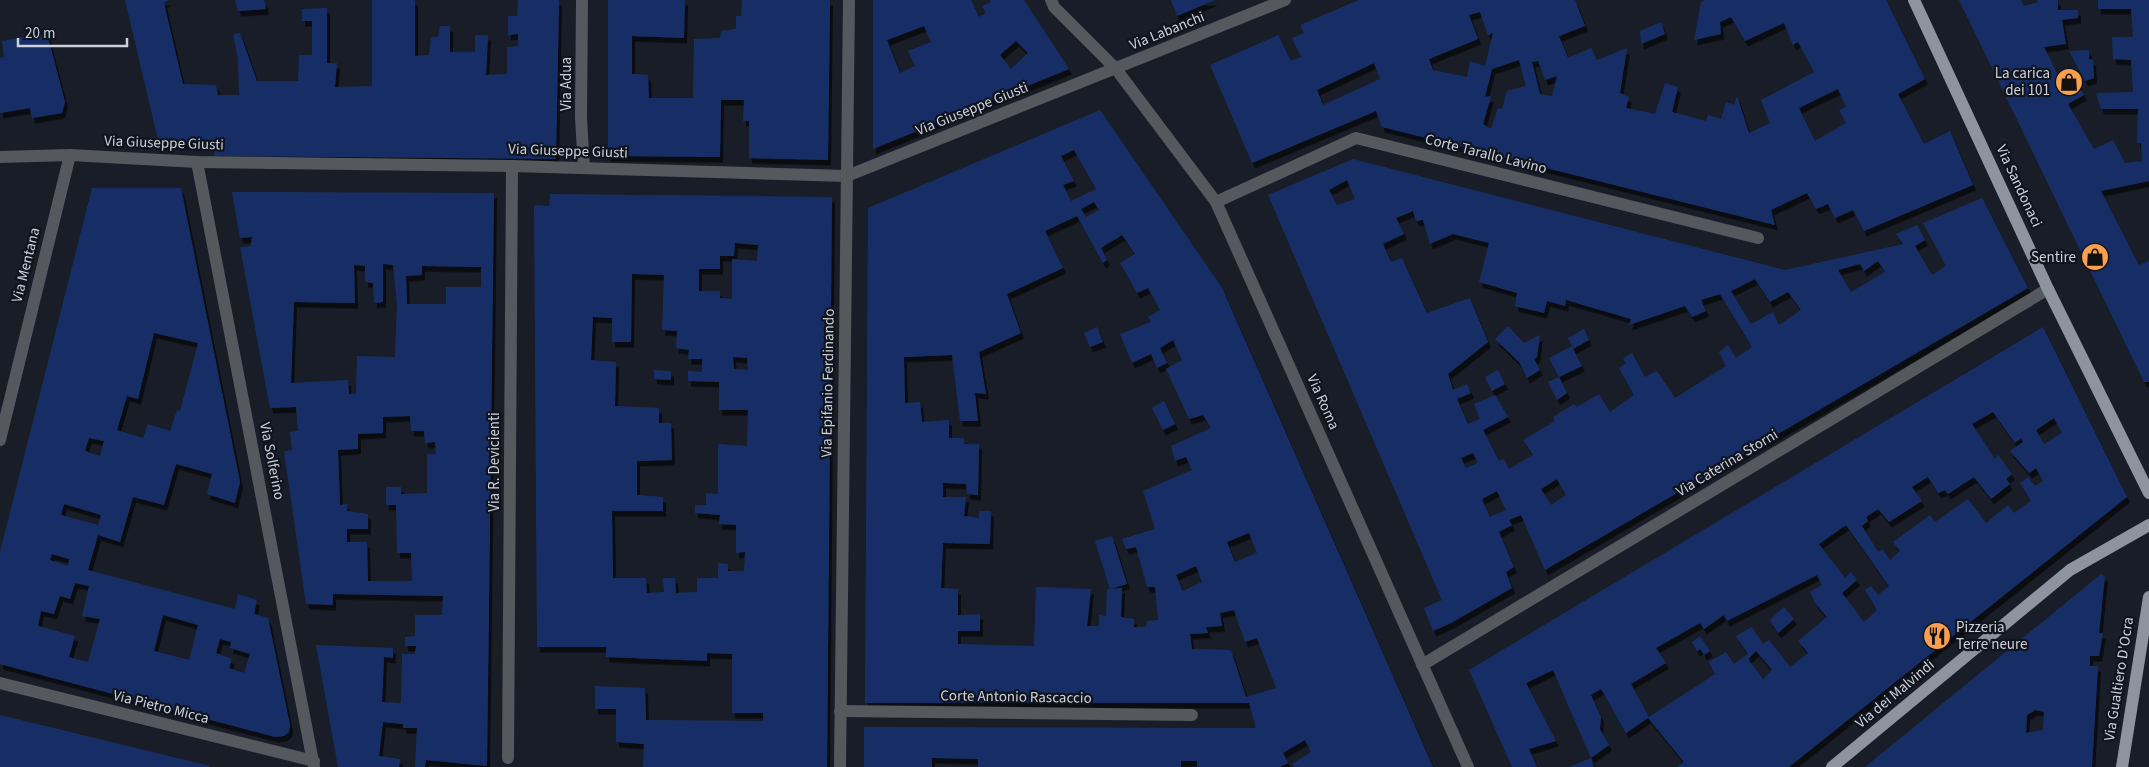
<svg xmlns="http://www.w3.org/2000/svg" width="2149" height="767" font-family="'Source Sans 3',sans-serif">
<defs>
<filter id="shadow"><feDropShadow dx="3" dy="5.5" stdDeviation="0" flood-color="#0009"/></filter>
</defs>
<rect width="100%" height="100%" fill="#181d28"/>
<g fill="#192f65" fill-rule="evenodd" filter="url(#shadow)">
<polygon points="125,0 169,0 164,3 183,84 216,85 218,95 239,95 238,59 233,34 240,33 257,81 298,81 299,55 312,55 312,21 302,21 302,9 327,8 327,63 337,63 335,87 372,86 372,0 415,0 415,56 429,55 431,37 438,37 440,26 450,26 450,52 475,52 475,35 488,35 486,75 507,74 507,47 518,46 518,34 508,35 508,16 517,16 518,0 559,0 556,159 214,156 215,144 159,144"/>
<polygon points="235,0 264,0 266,9 238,11"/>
<polygon points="608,0 685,0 684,38 632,36 632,74 648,75 649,98 693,98 694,39 720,38 721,31 736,29 736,16 741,16 742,0 830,0 828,160 749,158 749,121 743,121 744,100 721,100 720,157 608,156"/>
<path d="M873,0H971L979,17L986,13L982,6L991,2L990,0H1024L1069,69L873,149ZM924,26L931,42L908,51L915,66L900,73L887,40ZM1016,41L1028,53L1011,69L1000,55Z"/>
<polygon points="1171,0 1215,0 1177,16"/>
<path d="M1359,0H1575L1585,26L1559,36L1568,58L1591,48L1597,60L1627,48L1620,93L1629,97L1626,108L1655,114L1665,83L1678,87L1672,112L1706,121L1708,115L1721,119L1726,102L1734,105L1737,96L1749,133L1770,123L1761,100L1814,72L1798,42L1793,45L1784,23L1745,41L1731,17L1720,22L1721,34L1694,40L1701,2L1706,0H1886L1925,79L1898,94L1924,144L1950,131L1973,185L1864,231L1853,210L1835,218L1828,204L1816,209L1807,193L1771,210L1775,225L1382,127L1376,111L1252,163L1210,65L1278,35L1291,61L1301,57L1292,38L1304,33L1300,25ZM1480,12L1488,35L1493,33L1485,66L1470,61L1467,77L1433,70L1429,59L1478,39L1469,15ZM1519,60L1526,86L1507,91L1502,109L1498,108L1491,129L1483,124L1491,96L1485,97L1492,69ZM1538,61L1545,80L1557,76L1552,96L1540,94L1532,62ZM1374,63L1380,79L1323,105L1317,90ZM1838,89L1846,107L1839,110L1846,123L1815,141L1799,108Z"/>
<polygon points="1959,0 2021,0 2024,6 2038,2 2037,0 2058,0 2058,10 2078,10 2078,18 2062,20 2066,44 2044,47 2067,92 2079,86 2084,95 2068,104 2094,149 2113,140 2125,163 2142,161 2141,143 2137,143 2138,109 2101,109 2096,93 2133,92 2131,60 2113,59 2112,37 2133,37 2131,9 2098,9 2098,0 2149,0 2149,181 2101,191 2139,265 2149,261 2149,382 2144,382"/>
<polygon points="1661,22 1665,34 1641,44 1640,31"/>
<polygon points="47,33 65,102 62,113 32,118 30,108 0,113 0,58 4,57 2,41"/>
<polygon points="2089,50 2089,59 2093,60 2094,78 2085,81 2069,51"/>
<path d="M1100,110L1222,288L1433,767H1294L1292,764L1311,752L1305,740L1283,753L1288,763L1280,767H1197V761H1181V767H978V759L932,758V767H864V727L1256,728L1249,703H865L868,208ZM1074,150L1096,189L1071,201L1063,185L1074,181L1061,156ZM1094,202L1099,210L1086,217L1081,209ZM1077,216L1103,263L1107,260L1101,248L1122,235L1135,254L1120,263L1137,293L1148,288L1160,310L1148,317L1151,322L1120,334L1132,363L1151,354L1157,368L1167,363L1160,348L1173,340L1182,360L1166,369L1189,419L1203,415L1211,428L1171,446L1175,461L1186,457L1192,470L1143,491L1155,529L1122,539L1126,549L1136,547L1147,587H1155L1158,620L1147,621L1146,627H1134V619L1121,617L1122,588L1107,589L1106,616L1099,615V626H1087L1091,589L1036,587L1034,646L958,644V631H980V614L958,615V589L941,588L943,543L990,544L991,511H979V518L964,516L966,497H943V483L966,484L967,494L978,495L979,444H964V438H949V420L922,422L920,402L905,403L904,357L952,355L960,421H978L975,393L986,394L979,352L1021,333L1007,294L1063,268L1045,231ZM1249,533L1257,553L1235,562L1227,542ZM1196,566L1202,582L1183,591L1176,575ZM1234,610L1245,642L1257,638L1276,688L1246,697L1231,650L1192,649L1190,634L1208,633L1206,627L1222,626L1220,613Z"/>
<path d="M1353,159L1785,270L1903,244L1896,234L1917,225L1925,240L1915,246L1932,275L1946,266L1923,223L1982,198L2028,288L1545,570L1521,515L1509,520L1512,525L1499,532L1514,567L1506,572L1512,588L1451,623L1433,631L1424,608L1442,600L1268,195ZM1347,180L1355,199L1337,205L1329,190ZM1413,211L1416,221L1423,220L1430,244L1453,234L1489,243L1479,282L1517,293L1515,306L1544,313L1547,301L1565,306L1566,300L1631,319L1629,325L1685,306L1692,317L1706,311L1701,300L1720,294L1752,347L1736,358L1728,345L1719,352L1726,366L1675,398L1657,371L1645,377L1632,353L1623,359L1626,363L1619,368L1634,395L1610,412L1599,394L1577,407L1574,404L1553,417L1555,421L1523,440L1533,455L1509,469L1504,459L1499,461L1483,430L1508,417L1495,395L1474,404L1480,419L1468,424L1457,399L1471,393L1467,384L1453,390L1448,374L1488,342L1470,298L1427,313L1402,258L1391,262L1383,244L1404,234L1396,218ZM1878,261L1885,272L1851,292L1838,270L1860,264L1864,271ZM1755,279L1770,302L1788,292L1801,310L1779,325L1773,312L1751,324L1731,291ZM1473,453L1478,463L1466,468L1461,458ZM1557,479L1566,495L1551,505L1541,489ZM1497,491L1506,510L1490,517L1482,499Z"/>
<path d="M92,188H181L240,482L235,503L207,494L212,474L176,464L164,505L133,497L120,542L98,535L88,570L235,609L238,594L257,600L254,614L268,618L290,725L289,732L284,736L275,737L0,664V552ZM154,333L198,343L180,411L177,410L170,431L148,424L143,438L117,430L127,396L138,399ZM89,438L104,441L100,456L85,451ZM64,504L101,515L98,525L61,515ZM52,554L69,559L68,566L50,560ZM75,583L89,586L82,616L100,619L88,662L69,657L75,636L38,626L41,611L54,614L60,596L70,599ZM163,615L198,625L189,660L154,651ZM220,639L231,642L230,648L250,654L244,673L229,668L232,659L216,653Z"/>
<path d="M232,192L494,193L487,766L426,760L425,767H415L417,728H403V724L383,722L379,756L400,759L399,767H338L316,645L393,648V658L384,657L382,702L401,703L402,654H415L416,646H405V637L415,636V615H442L443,596L333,594V605L306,604L284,451L292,450L290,432L298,431L296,407L270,408L240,247L251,246L252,237L240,238ZM383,264L393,265L397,304L395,357L357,356L356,394H349L348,380L291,383L294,302L355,303L354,265L365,266V282L373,283L374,303L383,302ZM422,266L481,267V287H446V304H407L406,276L422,275ZM410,416L411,431H424L425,443L435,442L436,454H427V493L401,494V487H386V505H396L397,553H411L412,581H368L367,542H347V529H368V514L347,511V504L340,505L338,450L358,449V434L383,433V417Z"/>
<path d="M550,194L832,197L827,767H643L644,744L616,742V709H595V686L645,688L646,720L763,721V713H732V654L707,653V661L606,657V647H537L534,205L549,206ZM735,243L758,245L757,261L732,259V299L720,298V291H699V269H720V256H734ZM632,274L664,275L662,330L677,331L676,348L689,350L688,359H702V372L688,371V381L719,382V410H748L747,446L718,444V494L706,493V505H695V513L720,515L719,524L736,525V553L745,552L744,571H728V564L718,563V578H697V592L676,593L675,578H663L664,592L647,593L646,578H613L612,511H663V497L637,495V461L672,460L671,423H659V408L615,406L616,362L591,360L593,317L612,318V342H631ZM733,357L747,358L748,370L734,369Z"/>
<polygon points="1508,326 1524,343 1540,335 1537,357 1534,359 1540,370 1527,378 1520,363 1495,339"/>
<polygon points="1097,327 1103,342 1090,347 1084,333"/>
<path d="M2043,327L2127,497L1789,767H1677L1684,762L1648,718L1626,733L1601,689L1591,695L1601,717L1600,729L1609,745L1591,758L1553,670L1526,683L1556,741L1529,749L1537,767H1512L1469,670ZM1993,412L2015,443L2021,438L2023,442L2010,451L2029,473L2036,468L2043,481L2035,486L2028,477L2020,483L2031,501L2014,513L2008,505L1986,523L1968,499L1935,522L1930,515L1893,542L1900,551L1890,560L1882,549L1878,552L1862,526L1868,521L1866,517L1878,509L1889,522L1922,501L1912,487L1928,477L1938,493L1945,490L1948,494L1974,477L1991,499L2010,484L2006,479L2012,474L1998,455L1995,459L1972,424ZM2054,418L2062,433L2044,444L2036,430ZM1846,525L1889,586L1878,595L1871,586L1865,590L1877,610L1864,622L1842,593L1857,580L1851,572L1845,578L1819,544ZM1817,575L1822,585L1810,592L1815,603L1827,617L1798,641L1808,653L1790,667L1769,640L1763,644L1752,627L1736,636L1748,654L1734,664L1726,652L1709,662L1715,674L1649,717L1631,684L1666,663L1656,648L1700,623L1704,629L1724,615L1727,621ZM1756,651L1772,670L1763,679L1748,659Z"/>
<polygon points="1584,329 1589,340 1573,349 1582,366 1559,377 1549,358 1572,346 1568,338"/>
<polygon points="654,370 671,371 671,380 654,379"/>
<polygon points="1498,370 1505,384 1492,391 1485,377"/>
<polygon points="1559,377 1567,393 1557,400 1548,382"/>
<polygon points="1164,401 1175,424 1163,430 1152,408"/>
<polygon points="1112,536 1127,584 1110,589 1095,541"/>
<path d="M2101,574L2105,576L2099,633H2103L2099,656H2090V666H2098L2092,767H1865ZM2035,710L2044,712L2043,730L2026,733L2027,715Z"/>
<polygon points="1784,607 1794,619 1778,633 1770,620"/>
<polygon points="1700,636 1710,651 1704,655 1701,649 1697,651 1692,642"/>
<polygon points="0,715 210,766 210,767 0,767"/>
<polygon points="1591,758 1594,767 1569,767"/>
</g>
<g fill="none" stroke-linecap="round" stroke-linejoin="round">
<g stroke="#55585d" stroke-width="12">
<polyline points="582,0 581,118 584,168"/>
<polyline points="1051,0 1054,7 1116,69 1216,202 1468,767"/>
<polyline points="0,157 70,155 197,162 512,166 847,176 1285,0"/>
<polyline points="197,162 314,767"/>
<polyline points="1216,202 1356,138 1758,238"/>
<polyline points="0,440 70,155"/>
<polyline points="1422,665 2048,289"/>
<polyline points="0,683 314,761"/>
<polyline points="840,711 1192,715"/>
<polyline points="508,758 512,166"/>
<polyline points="840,767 849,0"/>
</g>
<g stroke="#8d939f" stroke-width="12">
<polyline points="1914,0 2048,289 2149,493"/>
<polyline points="1832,767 2070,570 2149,525"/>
<polyline points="2122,767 2149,597"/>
</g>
</g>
<defs>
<g id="shop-disc" transform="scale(1.4375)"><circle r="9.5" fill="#fa9f4f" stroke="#0f141e"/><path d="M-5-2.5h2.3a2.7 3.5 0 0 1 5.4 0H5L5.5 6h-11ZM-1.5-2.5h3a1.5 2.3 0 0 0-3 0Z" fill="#111"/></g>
<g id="restaurant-disc" transform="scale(1.4375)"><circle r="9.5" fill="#fa9f4f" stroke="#0f141e"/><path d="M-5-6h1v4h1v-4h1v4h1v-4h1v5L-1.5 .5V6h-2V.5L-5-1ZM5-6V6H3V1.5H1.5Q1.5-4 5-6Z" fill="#111"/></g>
</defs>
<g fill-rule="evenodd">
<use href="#shop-disc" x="2069" y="82"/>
<use href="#shop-disc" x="2095" y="257"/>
<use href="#restaurant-disc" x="1937" y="636"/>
</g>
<g text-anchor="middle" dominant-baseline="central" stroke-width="4.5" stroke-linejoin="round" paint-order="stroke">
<g font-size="15" fill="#ced1d9" stroke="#0f141e">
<text transform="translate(1167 31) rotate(-22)">Via Labanchi</text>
<text transform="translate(566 84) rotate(-90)">Via Adua</text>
<text transform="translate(972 109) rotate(-22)">Via Giuseppe Giusti</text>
<text transform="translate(164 143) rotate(2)">Via Giuseppe Giusti</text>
<text transform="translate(568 151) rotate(2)">Via Giuseppe Giusti</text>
<text transform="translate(1486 154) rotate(14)">Corte Tarallo Lavino</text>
<text transform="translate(2019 186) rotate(65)">Via Sandonaci</text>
<text transform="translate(26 265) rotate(-76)">Via Mentana</text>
<text transform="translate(828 383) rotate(-89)">Via Epifanio Ferdinando</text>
<text transform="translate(1323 402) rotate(66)">Via Roma</text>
<text transform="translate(272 461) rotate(79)">Via Solferino</text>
<text transform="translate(494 462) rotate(-90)">Via R. Devicienti</text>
<text transform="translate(1727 463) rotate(-31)">Via Caterina Storni</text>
<text transform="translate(2119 679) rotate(-81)">Via Gualtiero D'Ocra</text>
<text transform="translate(1895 694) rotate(-40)">Via dei Malvindi</text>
<text transform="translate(1016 697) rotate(1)">Corte Antonio Rascaccio</text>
<text transform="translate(161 707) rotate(14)">Via Pietro Micca</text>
</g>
<g font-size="15" fill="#ced1d9" stroke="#0f141e" text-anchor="end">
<text x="2050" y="73">La carica<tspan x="2050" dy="17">dei 101</tspan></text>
<text x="2076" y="257">Sentire</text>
<text x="1956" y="627" text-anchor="start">Pizzeria<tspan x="1956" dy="17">Terre neure</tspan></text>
</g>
</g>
<path d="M18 38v8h109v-8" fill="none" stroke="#ced1d9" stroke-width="2.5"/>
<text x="25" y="38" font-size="15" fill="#ced1d9" stroke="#0f141e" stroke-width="4" paint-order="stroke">20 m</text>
</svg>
